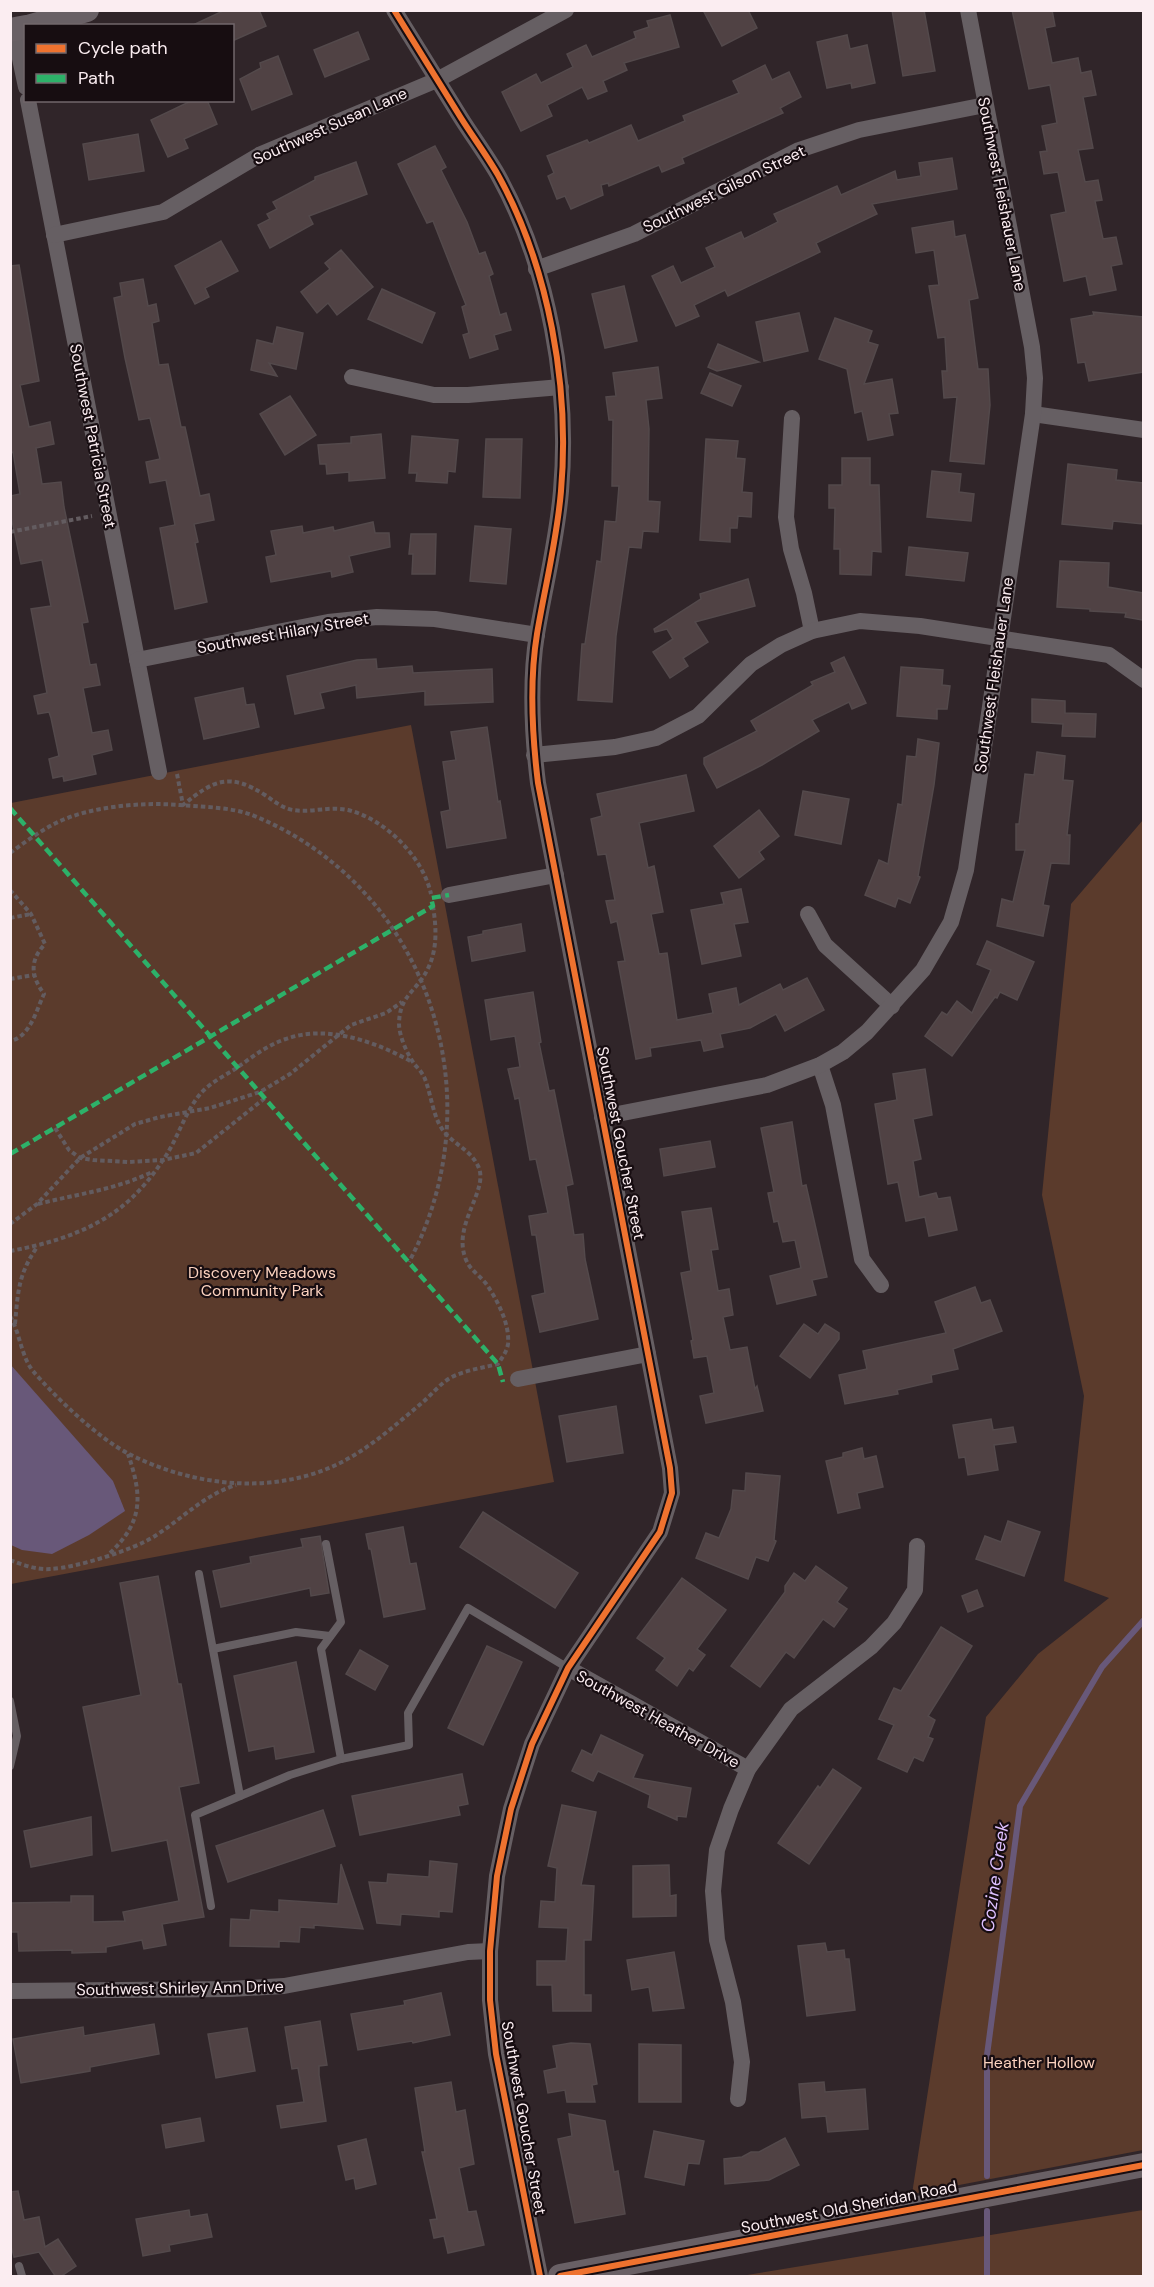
<svg xmlns="http://www.w3.org/2000/svg" width="1154" height="2287" font-family="'DM Sans',sans-serif">
<rect width="100%" height="100%" fill="#302529"/>
<g fill="#5b3b2c">
<polygon points="411,725 554,1482 11,1584 11,803"/>
<polygon points="1143,820 1143,2150 912,2194 986,1717 1038,1654 1109,1598 1064,1581 1084,1396 1042,1195 1071,904"/>
<polygon points="1143,2210 1143,2276 741,2276"/>
</g>
<polygon fill="#685879" points="10,1364 113,1481 125,1511 89,1535 52,1554 22,1550 11,1545"/>
<g fill="none" stroke-linecap="round" stroke-linejoin="round">
<g stroke="#685879" stroke-width="6">
<polyline points="987,2176 987,2055 1020,1806 1102,1667 1144,1620"/>
<polyline points="987,2211 987,2276"/>
</g>
</g>
<g fill="#504244" stroke="#53494b" stroke-width="1.5">
<polygon points="225,10 259,10 266,26 232,41 232,26 191,26"/>
<polygon points="703,10 748,10 757,28 722,46"/>
<polygon points="892,10 924,10 935,71 903,76"/>
<polygon points="1012,10 1052,10 1055,26 1045,28 1052,63 1078,58 1081,73 1091,71 1096,95 1083,97 1093,148 1078,150 1085,182 1098,180 1102,200 1095,201 1103,239 1116,237 1122,264 1111,266 1116,290 1090,295 1086,276 1064,281 1051,215 1066,212 1058,172 1044,174 1040,152 1047,151 1042,126 1057,123 1050,85 1029,89"/>
<polygon points="670,15 679,47 624,63 627,70 603,81 607,91 588,99 582,87 547,105 552,116 521,131 502,92 536,74 541,83 573,67 567,54 586,45 592,57 636,38 634,32 649,27 647,21"/>
<polygon points="358,32 369,59 325,77 314,50"/>
<polygon points="847,35 850,49 867,45 875,83 852,88 851,83 827,88 817,42"/>
<polygon points="278,56 292,94 252,110 240,79 261,68 260,63"/>
<polygon points="765,65 772,80 789,72 801,97 780,108 783,113 682,158 684,163 662,172 659,165 609,186 608,183 601,185 603,195 571,209 565,196 557,199 548,176 554,173 547,156 587,140 589,143 631,125 638,141 685,121 683,116 739,93 733,81"/>
<polygon points="193,100 207,100 217,124 184,139 188,148 168,157 151,120"/>
<polygon points="138,134 144,171 89,180 83,144"/>
<polygon points="435,146 446,167 441,170 467,222 479,254 485,252 493,274 489,276 500,315 506,313 511,330 494,335 498,349 470,358 463,335 469,333 462,307 466,305 433,221 427,223 398,164"/>
<polygon points="952,158 957,189 872,204 877,214 816,243 820,252 728,296 725,290 694,305 699,316 676,326 652,276 673,266 681,283 715,267 706,248 741,232 744,239 778,222 774,214 797,204 837,186 841,195 895,171 897,180 921,176 919,163"/>
<polygon points="356,162 367,194 309,216 313,224 270,248 258,225 270,219 267,214 277,209 273,202 315,180 315,177"/>
<polygon points="953,221 955,237 965,235 978,298 969,300 978,369 988,369 990,405 984,464 950,461 957,397 944,398 942,371 947,371 945,337 938,338 929,286 939,285 934,250 916,253 912,228"/>
<polygon points="221,241 238,271 205,288 209,297 195,304 175,266"/>
<polygon points="341,250 373,287 337,315 328,303 317,313 301,292 330,269 325,263"/>
<polygon points="19,265 39,381 20,385 29,427 50,422 54,444 36,448 42,484 61,482 64,507 88,622 82,623 90,665 96,664 100,685 83,688 92,733 108,730 112,750 92,755 96,774 64,781 63,776 53,778 49,759 59,756 51,718 49,712 38,714 34,696 47,693 31,609 51,606 42,560 21,564 10,511 10,496 20,494 13,452 10,453 10,266"/>
<polygon points="143,279 148,306 156,304 159,321 152,323 159,365 168,364 181,427 185,427 200,496 209,494 214,520 194,524 198,542 195,543 207,602 175,609 160,528 175,525 166,480 150,483 146,462 160,459 150,418 139,420 125,358 114,298 122,296 120,283"/>
<polygon points="624,286 637,341 605,348 592,294"/>
<polygon points="382,289 435,313 422,343 368,319"/>
<polygon points="1093,312 1143,317 1143,372 1089,381 1085,362 1078,363 1071,319 1094,315"/>
<polygon points="799,313 808,351 764,361 756,322"/>
<polygon points="835,318 872,331 868,342 878,345 864,384 892,379 898,413 889,414 893,435 868,440 862,411 855,413 847,369 819,359"/>
<polygon points="277,327 303,333 296,369 269,363 277,376 251,370 257,340 273,344"/>
<polygon points="718,344 759,362 717,371 708,367"/>
<polygon points="658,367 662,398 646,400 649,429 648,501 660,502 658,532 643,531 641,548 629,547 616,636 612,702 578,700 582,644 585,644 597,561 601,562 605,521 616,522 619,486 612,486 613,420 609,420 606,397 616,396 613,373"/>
<polygon points="710,373 741,386 732,406 701,393"/>
<polygon points="290,396 316,435 285,455 260,414"/>
<polygon points="381,434 385,478 349,481 349,472 327,474 326,464 320,464 318,445 351,443 351,437"/>
<polygon points="412,436 458,440 455,472 448,471 447,483 416,481 417,473 409,473"/>
<polygon points="486,439 522,439 520,498 483,497"/>
<polygon points="706,439 738,441 736,458 745,459 742,492 752,493 751,517 738,516 737,528 730,528 730,542 700,540"/>
<polygon points="842,458 870,458 870,485 879,485 881,552 872,551 871,575 840,574 840,549 834,549 835,508 829,508 829,485 842,485"/>
<polygon points="1068,464 1117,470 1116,480 1143,483 1143,524 1113,521 1112,529 1062,524"/>
<polygon points="932,471 961,474 959,492 974,494 971,521 927,517"/>
<polygon points="373,522 375,533 389,533 390,547 349,556 353,572 332,577 331,571 271,582 266,557 276,555 271,531 302,526 303,533 333,527 334,531"/>
<polygon points="475,526 511,529 506,584 470,581"/>
<polygon points="411,534 436,534 435,574 412,574 413,554 409,554"/>
<polygon points="909,547 968,553 964,581 906,575"/>
<polygon points="1060,561 1109,563 1108,587 1143,593 1143,620 1125,617 1126,613 1090,611 1090,609 1057,607"/>
<polygon points="748,579 755,606 695,622 708,642 683,658 688,666 670,678 653,652 673,639 667,629 655,632 654,629 701,599 700,594"/>
<polygon points="844,657 866,703 852,709 849,702 812,720 819,731 762,765 717,788 704,764 704,758 757,731 751,721 813,685 811,682 835,672 831,663"/>
<polygon points="376,659 377,669 412,666 413,673 492,669 493,702 425,705 425,691 357,698 356,685 320,693 324,708 295,714 287,676 357,660"/>
<polygon points="901,667 943,670 942,685 950,686 947,709 937,709 937,719 897,716"/>
<polygon points="243,688 246,705 254,704 259,727 204,739 195,698"/>
<polygon points="1032,699 1065,701 1065,713 1096,714 1095,737 1062,736 1063,724 1032,722"/>
<polygon points="487,727 498,802 500,801 506,838 447,848 441,812 450,810 443,762 456,760 451,732"/>
<polygon points="918,739 939,743 934,785 918,876 920,877 910,903 898,898 895,907 865,895 879,860 888,864 898,804 902,805 907,756 916,757"/>
<polygon points="1037,752 1065,756 1063,780 1073,781 1067,835 1070,835 1069,864 1051,863 1043,905 1049,906 1043,936 997,926 1002,899 1013,902 1025,850 1016,850 1016,824 1019,824 1025,774 1034,775"/>
<polygon points="686,775 694,811 639,823 648,868 654,866 663,912 651,914 659,954 667,953 677,1020 713,1013 709,994 736,988 739,1005 780,984 783,990 807,978 824,1010 785,1031 776,1014 750,1028 720,1034 723,1047 704,1051 701,1040 650,1048 651,1056 636,1059 618,962 625,961 617,921 611,923 606,901 615,900 606,854 598,855 591,819 602,816 597,794"/>
<polygon points="803,791 849,799 841,844 795,835"/>
<polygon points="759,810 779,836 759,852 764,859 739,878 714,846"/>
<polygon points="741,889 748,922 734,924 741,956 702,964 691,910 724,904 721,893"/>
<polygon points="521,924 525,951 472,961 468,937 483,934 483,931"/>
<polygon points="987,941 1034,962 1017,1000 1000,992 997,998 995,997 952,1056 925,1036 942,1012 947,1015 957,1001 972,1013 991,970 977,964"/>
<polygon points="533,992 541,1042 539,1043 549,1091 554,1090 573,1184 566,1186 574,1235 583,1234 585,1259 598,1319 540,1332 532,1296 545,1293 536,1235 532,1235 529,1216 548,1213 536,1159 530,1160 519,1098 515,1099 508,1069 520,1067 515,1036 491,1040 485,1000"/>
<polygon points="925,1069 932,1115 913,1119 921,1159 913,1161 919,1197 936,1193 938,1199 950,1197 957,1230 929,1236 925,1217 906,1221 898,1182 888,1184 875,1104 897,1100 893,1074"/>
<polygon points="792,1122 802,1186 806,1185 827,1277 812,1280 816,1295 777,1304 770,1276 801,1268 795,1240 783,1242 778,1221 774,1222 768,1193 774,1192 761,1128"/>
<polygon points="710,1141 715,1167 664,1176 660,1149"/>
<polygon points="711,1208 718,1249 711,1250 718,1291 729,1289 733,1315 723,1317 730,1350 747,1347 755,1389 757,1386 763,1411 706,1423 700,1396 714,1393 707,1356 694,1358 691,1341 693,1340 681,1273 691,1271 682,1212"/>
<polygon points="975,1287 981,1303 990,1300 1002,1331 953,1349 958,1369 931,1375 932,1382 897,1390 898,1394 845,1404 839,1375 867,1369 863,1351 946,1333 935,1302"/>
<polygon points="804,1324 818,1334 825,1324 839,1333 839,1339 810,1378 780,1356"/>
<polygon points="616,1406 623,1453 567,1462 559,1416"/>
<polygon points="991,1419 993,1430 1013,1427 1016,1442 994,1445 998,1470 968,1475 965,1457 959,1458 953,1425"/>
<polygon points="862,1448 864,1459 876,1456 883,1487 857,1493 860,1508 838,1513 826,1461 843,1457 843,1453"/>
<polygon points="746,1473 780,1476 774,1540 776,1541 768,1561 756,1557 748,1579 696,1558 706,1533 719,1538 731,1509 733,1490 745,1491"/>
<polygon points="483,1512 578,1573 555,1608 460,1547"/>
<polygon points="1008,1521 1040,1532 1024,1576 976,1559 985,1536 1001,1542"/>
<polygon points="403,1527 410,1564 416,1563 425,1609 384,1617 371,1549 369,1549 366,1534"/>
<polygon points="320,1536 329,1593 311,1596 310,1588 221,1607 213,1571 251,1563 250,1557 303,1547 301,1539"/>
<polygon points="816,1566 847,1588 837,1602 847,1609 834,1627 823,1619 794,1658 786,1652 760,1687 731,1666 785,1592 785,1586 794,1573 805,1581"/>
<polygon points="158,1576 178,1684 181,1684 199,1783 179,1787 204,1917 162,1924 166,1945 144,1949 142,1940 106,1947 106,1952 72,1953 72,1950 19,1951 18,1932 10,1932 10,1903 71,1902 71,1896 93,1896 93,1922 125,1921 123,1912 179,1901 167,1840 112,1851 83,1707 141,1695 120,1583"/>
<polygon points="682,1578 726,1610 697,1649 705,1655 693,1671 689,1668 677,1686 656,1670 665,1658 637,1638"/>
<polygon points="977,1590 983,1606 968,1612 962,1596"/>
<polygon points="941,1627 972,1646 928,1716 935,1720 928,1737 933,1739 923,1761 914,1757 907,1772 878,1759 894,1725 879,1719 894,1688 901,1691"/>
<polygon points="487,1646 522,1662 483,1745 448,1728"/>
<polygon points="360,1650 388,1666 375,1690 346,1674"/>
<polygon points="296,1662 314,1752 276,1759 274,1746 249,1751 234,1676"/>
<polygon points="601,1735 643,1755 633,1778 691,1788 686,1817 677,1816 677,1820 648,1807 650,1795 598,1771 593,1781 572,1771 582,1750 592,1755"/>
<polygon points="833,1769 861,1788 809,1864 778,1843 818,1786 820,1788"/>
<polygon points="462,1774 468,1804 458,1806 460,1815 360,1835 352,1796"/>
<polygon points="562,1805 596,1812 581,1885 594,1886 591,1940 584,1940 584,1995 591,1995 591,2011 553,2011 552,1985 537,1985 537,1961 566,1961 568,1928 539,1927 541,1901 555,1902 557,1868 548,1866"/>
<polygon points="323,1810 335,1846 228,1882 216,1846"/>
<polygon points="91,1817 92,1855 31,1867 24,1831"/>
<polygon points="430,1861 457,1864 452,1912 439,1911 439,1917 401,1914 400,1925 377,1923 369,1882 387,1883 388,1874 429,1877"/>
<polygon points="341,1864 363,1929 314,1925 314,1928 300,1927 299,1942 279,1941 279,1947 230,1946 231,1919 250,1920 251,1910 279,1912 279,1900 338,1904"/>
<polygon points="669,1865 670,1896 676,1895 676,1916 633,1917 633,1866"/>
<polygon points="825,1943 827,1952 844,1950 845,1959 849,1959 855,2010 807,2016 798,1946"/>
<polygon points="674,1952 684,2008 653,2011 649,1987 632,1990 627,1960"/>
<polygon points="441,1993 450,2035 413,2043 412,2041 358,2050 351,2014 405,2005 404,2001"/>
<polygon points="320,2021 327,2065 319,2066 319,2075 326,2121 281,2128 277,2106 304,2102 298,2068 292,2069 285,2027"/>
<polygon points="154,2024 159,2054 90,2067 90,2071 21,2083 13,2039 83,2027 84,2036"/>
<polygon points="247,2028 255,2071 216,2078 208,2034"/>
<polygon points="571,2043 590,2044 597,2084 592,2085 595,2102 567,2102 565,2090 548,2093 544,2071 557,2068 553,2046"/>
<polygon points="639,2044 681,2045 681,2102 639,2102"/>
<polygon points="451,2082 456,2112 465,2110 474,2164 459,2168 468,2212 476,2211 484,2245 448,2253 444,2236 434,2238 430,2220 437,2219 422,2152 425,2152 415,2088"/>
<polygon points="824,2082 825,2092 865,2089 868,2129 828,2132 826,2116 802,2118 799,2084"/>
<polygon points="569,2114 605,2121 614,2172 618,2171 625,2214 575,2223 558,2139 572,2136"/>
<polygon points="200,2118 204,2141 166,2148 162,2125"/>
<polygon points="654,2131 704,2141 699,2164 688,2163 684,2185 645,2177"/>
<polygon points="785,2138 799,2165 769,2180 725,2184 724,2159 742,2157 751,2152 759,2152"/>
<polygon points="366,2139 376,2184 356,2189 354,2178 346,2180 338,2146"/>
<polygon points="18,2191 24,2220 39,2217 45,2247 58,2239 76,2266 60,2277 56,2277 39,2252 14,2257 12,2249 10,2249 10,2192"/>
<polygon points="189,2210 190,2217 207,2214 212,2237 169,2245 170,2251 143,2256 136,2219"/>
</g>
<g fill="none" stroke-linecap="round" stroke-linejoin="round">
<g stroke="#635c60" stroke-width="4" stroke-dasharray="4.5 3" stroke-linecap="butt">
<polyline points="10,532 92,516"/>
<path d="M177,774L183,805C214,780 229,772 265,795C274,801 282,808 293,810C311,813 329,806 348,810C385,819 423,857 431,894"/>
<path d="M10,853C25,842 40,831 56,823C90,806 143,802 180,805C204,807 230,807 252,815C429,886 497,1098 409,1262"/>
<path d="M10,890L31,914L45,944C29,961 31,976 44,994C36,1011 30,1037 10,1041"/>
<polyline points="10,918 31,914"/>
<polyline points="10,979 33,975"/>
<polyline points="55,1128 69,1150 80,1158 93,1160 128,1162 163,1160 196,1153 265,1098"/>
<path d="M38,1204C77,1194 115,1190 152,1172"/>
<polyline points="10,1224 37,1204 80,1158 135,1124 160,1117 210,1108 260,1092 290,1074 351,1025 386,1013 402,1002"/>
<path d="M10,1251C49,1244 89,1232 120,1208C136,1196 152,1177 163,1160C178,1139 184,1113 201,1093C210,1083 224,1076 235,1069C251,1058 267,1045 286,1039C326,1024 377,1042 412,1062"/>
<path d="M10,1316C20,1333 21,1356 33,1371C55,1397 98,1438 129,1454C196,1488 283,1497 351,1457C377,1442 400,1421 423,1402C432,1394 440,1384 450,1378C465,1370 482,1368 498,1364C502,1358 507,1351 508,1344C510,1325 498,1301 487,1285C480,1275 469,1270 465,1257C453,1223 490,1189 478,1166C471,1151 456,1145 446,1134C433,1120 432,1097 425,1079C423,1074 419,1069 415,1065C407,1054 399,1036 399,1023C400,1000 409,996 421,980C438,957 437,932 433,906"/>
<path d="M15,1324C18,1292 18,1275 37,1247"/>
<path d="M110,1553C144,1521 142,1495 128,1454"/>
<path d="M10,1560C23,1565 37,1570 50,1569C76,1568 133,1550 155,1536C183,1518 204,1495 236,1485"/>
</g>
<g stroke="#665f63" stroke-width="8">
<polyline points="326,1544 341,1622 321,1649 341,1759"/>
<polyline points="199,1574 240,1796"/>
<polyline points="213,1649 296,1632 330,1636"/>
<polyline points="10,1701 17,1736 10,1766"/>
<polyline points="211,1906 195,1815 290,1775 341,1759 409,1745 408,1713 468,1608 568,1668"/>
<polyline points="19,2266 22,2276"/>
</g>
<g stroke="#665f63" stroke-width="16">
<path d="M394,10C416,46 439,82 461,118C473,137 487,156 498,175C549,267 570,387 561,491C557,540 545,586 537,634C529,683 532,734 538,783L670,1468L672,1493L660,1532L568,1668L532,1744L511,1809L497,1876L490,1951V2000L496,2054L540,2276"/>
<polyline points="14,30 26,87"/>
<polyline points="28,100 159,772"/>
<polyline points="54,235 163,212 261,154 437,80 566,10"/>
<polyline points="536,269 634,234 799,150 859,130 985,105"/>
<polyline points="352,377 434,395 468,395 561,387"/>
<polyline points="1033,414 1144,430"/>
<polyline points="792,418 786,517 791,549 804,593 812,631"/>
<polyline points="137,660 328,622 377,617 435,619 537,635"/>
<polyline points="534,755 615,747 656,738 698,716 751,664 781,645 812,631 860,621 920,626 1109,655 1144,680"/>
<polyline points="449,895 556,875"/>
<polyline points="808,914 825,945 892,1006"/>
<polyline points="820,1065 833,1105 862,1259 881,1285"/>
<polyline points="602,1117 767,1085 820,1065 843,1052 867,1032 923,970 951,922 966,870 1033,414 1035,378 1032,347 968,10"/>
<polyline points="518,1379 648,1354"/>
<polyline points="568,1668 748,1769"/>
<polyline points="10,1991 230,1989 284,1986 468,1952 490,1951"/>
<polyline points="738,2099 742,2062 733,2002 717,1940 713,1891 717,1850 731,1809 748,1769 791,1709 871,1647 894,1623 915,1590 917,1546"/>
</g>
<g stroke="#696065" stroke-width="24">
<polyline points="31,26 87,10"/>
<polyline points="10,30 26,27"/>
<polyline points="560,2276 1144,2165"/>
</g>
<g stroke="#2db169" stroke-width="4.5" stroke-dasharray="9 4.5" stroke-linecap="butt">
<polyline points="10,808 498,1364 503,1382"/>
<polyline points="10,1154 433,906 431,898 449,895"/>
</g>
<g stroke="#170d11" stroke-width="10">
<g id="cycleway">
<path d="M394,10C416,46 439,82 461,118C473,137 487,156 498,175C549,267 570,387 561,491C557,540 545,586 537,634C529,683 532,734 538,783L670,1468L672,1493L660,1532L568,1668L532,1744L511,1809L497,1876L490,1951V2000L496,2054L540,2276"/>
<polyline points="560,2276 1144,2165"/>
</g>
</g>
<use href="#cycleway" stroke="#ef722f" stroke-width="6"/>
</g>
<g text-anchor="middle" dominant-baseline="central" stroke-width="4.5" stroke-linejoin="round" paint-order="stroke">
<g font-size="16" fill="#fbedf1" stroke="#170d11">
<text transform="translate(330 126) rotate(-24)">Southwest Susan Lane</text>
<text transform="translate(724 189) rotate(-26)">Southwest Gilson Street</text>
<text transform="translate(1002 194) rotate(79)">Southwest Fleishauer Lane</text>
<text transform="translate(93 436) rotate(79)">Southwest Patricia Street</text>
<text transform="translate(283 633) rotate(-10)">Southwest Hilary Street</text>
<text transform="translate(994 675) rotate(-82)">Southwest Fleishauer Lane</text>
<text transform="translate(621 1143) rotate(79)">Southwest Goucher Street</text>
<text transform="translate(658 1719) rotate(29)">Southwest Heather Drive</text>
<text transform="translate(180 1988) rotate(-1)">Southwest Shirley Ann Drive</text>
<text transform="translate(524 2118) rotate(80)">Southwest Goucher Street</text>
<text transform="translate(849 2207) rotate(-11)">Southwest Old Sheridan Road</text>
</g>
<g font-size="16" fill="#fcd2bf" stroke="#170d11">
<text x="262" y="1272">Discovery Meadows<tspan x="262" dy="18">Community Park</tspan></text>
<text x="1039" y="2062">Heather Hollow</text>
</g>
<g font-size="18" font-style="italic" fill="#ddc0ff" stroke="#170d11">
<text transform="translate(995 1877) rotate(-82)">Cozine Creek</text>
</g>
</g>
<rect width="1154" height="2287" fill="none" stroke="#fbedf1" stroke-width="24"/>
<rect x="24" y="24" width="210" height="78" fill="#170d11" stroke="#72676b" stroke-width="1.5"/>
<rect x="36" y="44" width="30" height="9" fill="#ef722f" stroke="#72676b" stroke-width="1.5"/>
<text x="78" y="54" font-size="18" fill="#fbedf1">Cycle path</text>
<rect x="36" y="74" width="30" height="9" fill="#2db169" stroke="#72676b" stroke-width="1.5"/>
<text x="78" y="84" font-size="18" fill="#fbedf1">Path</text>
</svg>
